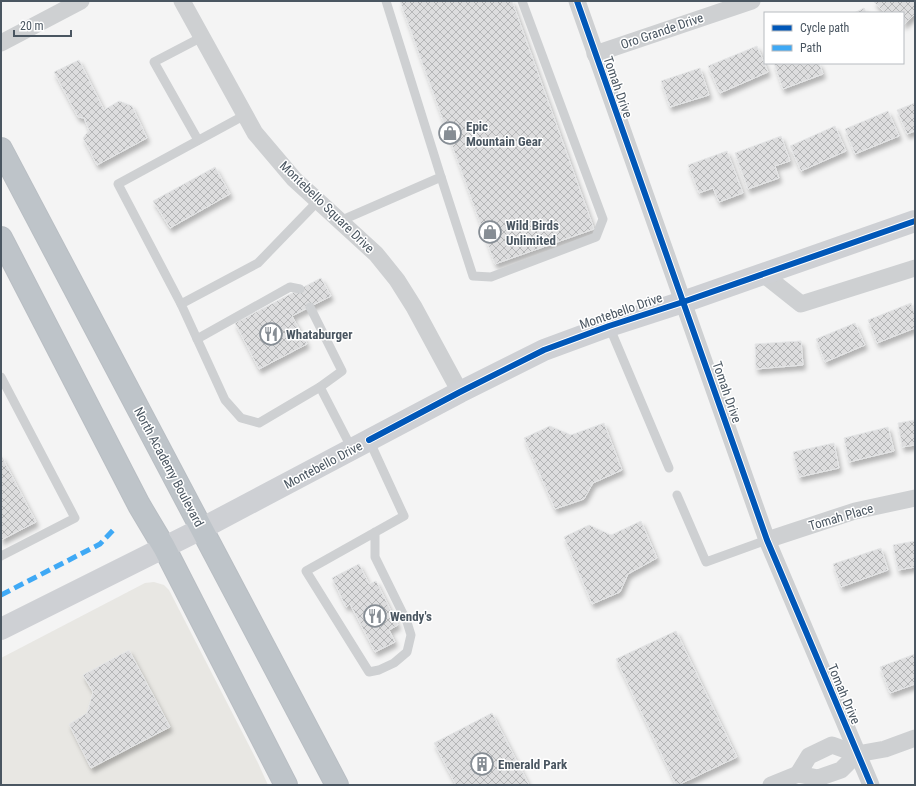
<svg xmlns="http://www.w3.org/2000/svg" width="916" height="786" font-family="'Roboto Condensed',sans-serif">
<defs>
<pattern id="building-cross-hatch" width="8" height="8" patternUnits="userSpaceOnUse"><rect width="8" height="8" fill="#ddddde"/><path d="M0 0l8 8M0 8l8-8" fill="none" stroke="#b5b6b7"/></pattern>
<filter id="shadow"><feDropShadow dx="2.5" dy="4.5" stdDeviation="2" flood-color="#0004"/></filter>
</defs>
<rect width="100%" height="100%" fill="#f4f4f4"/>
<polygon fill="#e8e7e3" points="154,582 164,585 169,590 258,763 268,785 1,785 1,658 145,583"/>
<g fill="url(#building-cross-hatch)" stroke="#e5e6e7" filter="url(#shadow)">
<polygon points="400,1 512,1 594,229 495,264"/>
<polygon points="875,1 915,1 915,14 903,25 903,13 885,13 874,2"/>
<polygon points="864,8 867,13 854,13"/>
<polygon points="757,46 768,72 720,93 708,66"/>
<polygon points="79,60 104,110 119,101 132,106 147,138 97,165 83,138 89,130 84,118 78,117 54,72"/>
<polygon points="774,63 819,63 823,74 783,89"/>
<polygon points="700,68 709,95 670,107 661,81"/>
<polygon points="915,103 915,131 907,134 897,110"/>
<polygon points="888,111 899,136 855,154 845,129"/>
<polygon points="835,126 846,151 801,171 790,146"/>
<polygon points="781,136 790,161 775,166 779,178 748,189 735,153"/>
<polygon points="727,151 743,193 719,202 713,188 699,193 688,165"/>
<polygon points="215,167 230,194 170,228 153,201"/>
<polygon points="321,278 331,296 292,316 307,344 259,369 235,323"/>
<polygon points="911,303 915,314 915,328 877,343 868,320"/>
<polygon points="855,323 865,345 825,362 816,339"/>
<polygon points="801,341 803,365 756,369 755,344"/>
<polygon points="915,420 915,445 902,447 898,423"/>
<polygon points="604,423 622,470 593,483 584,499 555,509 524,438 550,426 571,435"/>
<polygon points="888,427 894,451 849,462 844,438"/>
<polygon points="834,443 839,468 799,477 793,452"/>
<polygon points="1,455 36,522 1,540"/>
<polygon points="641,521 657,558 628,574 620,592 592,604 564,537 589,525 611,535"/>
<polygon points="915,541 915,567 898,570 893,545"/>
<polygon points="881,548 888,570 841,587 833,564"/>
<polygon points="359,564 369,584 376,581 398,625 389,630 395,642 375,652 350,604 346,607 332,578"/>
<polygon points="676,631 737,757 678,785 676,785 616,659"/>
<polygon points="129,650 170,727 91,768 69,724 87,713 93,692 83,675"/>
<polygon points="915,654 915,684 890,693 880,667"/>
<polygon points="492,713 529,785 456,785 434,743"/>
</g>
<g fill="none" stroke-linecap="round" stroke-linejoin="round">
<g stroke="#b9bec3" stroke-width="24">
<g id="highway">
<polyline points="1,149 337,785"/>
<polyline points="1,238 139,505 164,547 286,785"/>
</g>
</g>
<g stroke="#ced0d2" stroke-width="9">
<polyline points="198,140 154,62 202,37"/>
<polyline points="441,177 473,276 491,277 596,237 603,219 522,1"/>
<polyline points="318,201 258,263 181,304 225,400 241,418 259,423 320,387 352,449"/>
<polyline points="340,221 441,177 386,1"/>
<polyline points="181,304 118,184 245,115"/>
<polyline points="310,307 342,371 320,387"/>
<polyline points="609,326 669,468"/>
<polyline points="197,339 290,287 300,289"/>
<polyline points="1,377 75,518 1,556"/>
<polyline points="369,440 404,516 306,571 369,672 379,670 394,663 407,652 411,635 407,622 375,557 375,532"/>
<polyline points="677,495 706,562 767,540"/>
</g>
<g stroke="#ced0d2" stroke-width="17">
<polyline points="182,1 255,133 294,179 376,254 397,280 414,307 460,392"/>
<polyline points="577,1 767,540 871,785"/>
<polyline points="1,43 81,1"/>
<polyline points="595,54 752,1"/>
<polyline points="763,274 801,304 915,268"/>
<polyline points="767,540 855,511 915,498"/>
<polyline points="798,774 809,756 832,745 857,754 885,749 915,738"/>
<polyline points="771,785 798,774 818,778 841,770 857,754"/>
</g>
<polyline stroke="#ced0d4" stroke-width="22" points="1,629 201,529 460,392 544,350 609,326 683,302 915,221"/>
<use href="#highway" stroke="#bec4c9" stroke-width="22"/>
<polyline stroke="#3fa9f5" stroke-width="5" stroke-dasharray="10 5" stroke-linecap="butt" points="1,595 100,544 116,527"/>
<g stroke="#fff" stroke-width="8">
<g id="cycleway">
<polyline points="577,1 767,540 871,785"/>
<polyline points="369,440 460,392 544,350 609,326 683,302 915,221"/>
</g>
</g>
<use href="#cycleway" stroke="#0057b8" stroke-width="6"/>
</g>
<defs>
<g id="shop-ring" transform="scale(1.15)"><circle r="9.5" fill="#fff" stroke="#868d94" stroke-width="1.5"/><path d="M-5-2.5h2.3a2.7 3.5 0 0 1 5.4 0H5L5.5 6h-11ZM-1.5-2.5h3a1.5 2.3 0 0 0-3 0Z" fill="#868d94"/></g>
<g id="restaurant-ring" transform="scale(1.15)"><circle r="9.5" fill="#fff" stroke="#868d94" stroke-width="1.5"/><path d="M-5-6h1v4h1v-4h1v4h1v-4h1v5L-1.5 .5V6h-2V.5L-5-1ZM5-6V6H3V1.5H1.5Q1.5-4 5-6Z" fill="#868d94"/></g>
<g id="building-ring" transform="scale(1.15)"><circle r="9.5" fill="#fff" stroke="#868d94" stroke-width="1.5"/><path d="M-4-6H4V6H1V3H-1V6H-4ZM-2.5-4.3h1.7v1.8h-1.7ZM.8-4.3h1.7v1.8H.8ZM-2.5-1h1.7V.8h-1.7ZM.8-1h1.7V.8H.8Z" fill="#868d94"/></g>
</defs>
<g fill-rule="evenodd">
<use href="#shop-ring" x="450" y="133"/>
<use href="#shop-ring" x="490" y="232"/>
<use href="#restaurant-ring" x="271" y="334"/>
<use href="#restaurant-ring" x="375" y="616"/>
<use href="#building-ring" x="482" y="764"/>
</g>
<g text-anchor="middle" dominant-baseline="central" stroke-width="3" stroke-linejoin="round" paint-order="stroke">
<g font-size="13" fill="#4a5661" stroke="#fff">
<text transform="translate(662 31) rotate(-19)">Oro Grande Drive</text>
<text transform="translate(618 87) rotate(71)">Tomah Drive</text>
<text transform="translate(327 207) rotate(44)">Montebello Square Drive</text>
<text transform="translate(621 311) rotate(-19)">Montebello Drive</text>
<text transform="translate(727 392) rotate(71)">Tomah Drive</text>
<text transform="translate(323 465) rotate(-28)">Montebello Drive</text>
<text transform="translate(169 467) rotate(62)">North Academy Boulevard</text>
<text transform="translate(841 517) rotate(-16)">Tomah Place</text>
<text transform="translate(844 694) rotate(67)">Tomah Drive</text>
</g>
<g font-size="13" font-weight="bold" fill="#4a5661" stroke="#fff" text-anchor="start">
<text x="466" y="126">Epic<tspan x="466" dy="15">Mountain Gear</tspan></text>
<text x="506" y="225">Wild Birds<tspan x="506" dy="15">Unlimited</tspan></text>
<text x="286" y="334">Whataburger</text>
<text x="390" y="616">Wendy's</text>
<text x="498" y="764">Emerald Park</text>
</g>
</g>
<rect width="916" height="786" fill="none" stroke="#4a5661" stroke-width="4"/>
<rect x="764" y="12" width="140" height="52" fill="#ffffff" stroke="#b7bbc0"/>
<rect x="772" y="25" width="20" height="6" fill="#0057b8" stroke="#b7bbc0"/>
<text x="800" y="32" font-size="12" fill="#4a5661">Cycle path</text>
<rect x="772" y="45" width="20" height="6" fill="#3fa9f5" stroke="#b7bbc0"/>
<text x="800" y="52" font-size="12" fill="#4a5661">Path</text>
<path d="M14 30v6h57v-6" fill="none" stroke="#4a5661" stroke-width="2"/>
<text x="20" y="30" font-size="12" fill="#4a5661" stroke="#ffffff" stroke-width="3" paint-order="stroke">20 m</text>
</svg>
